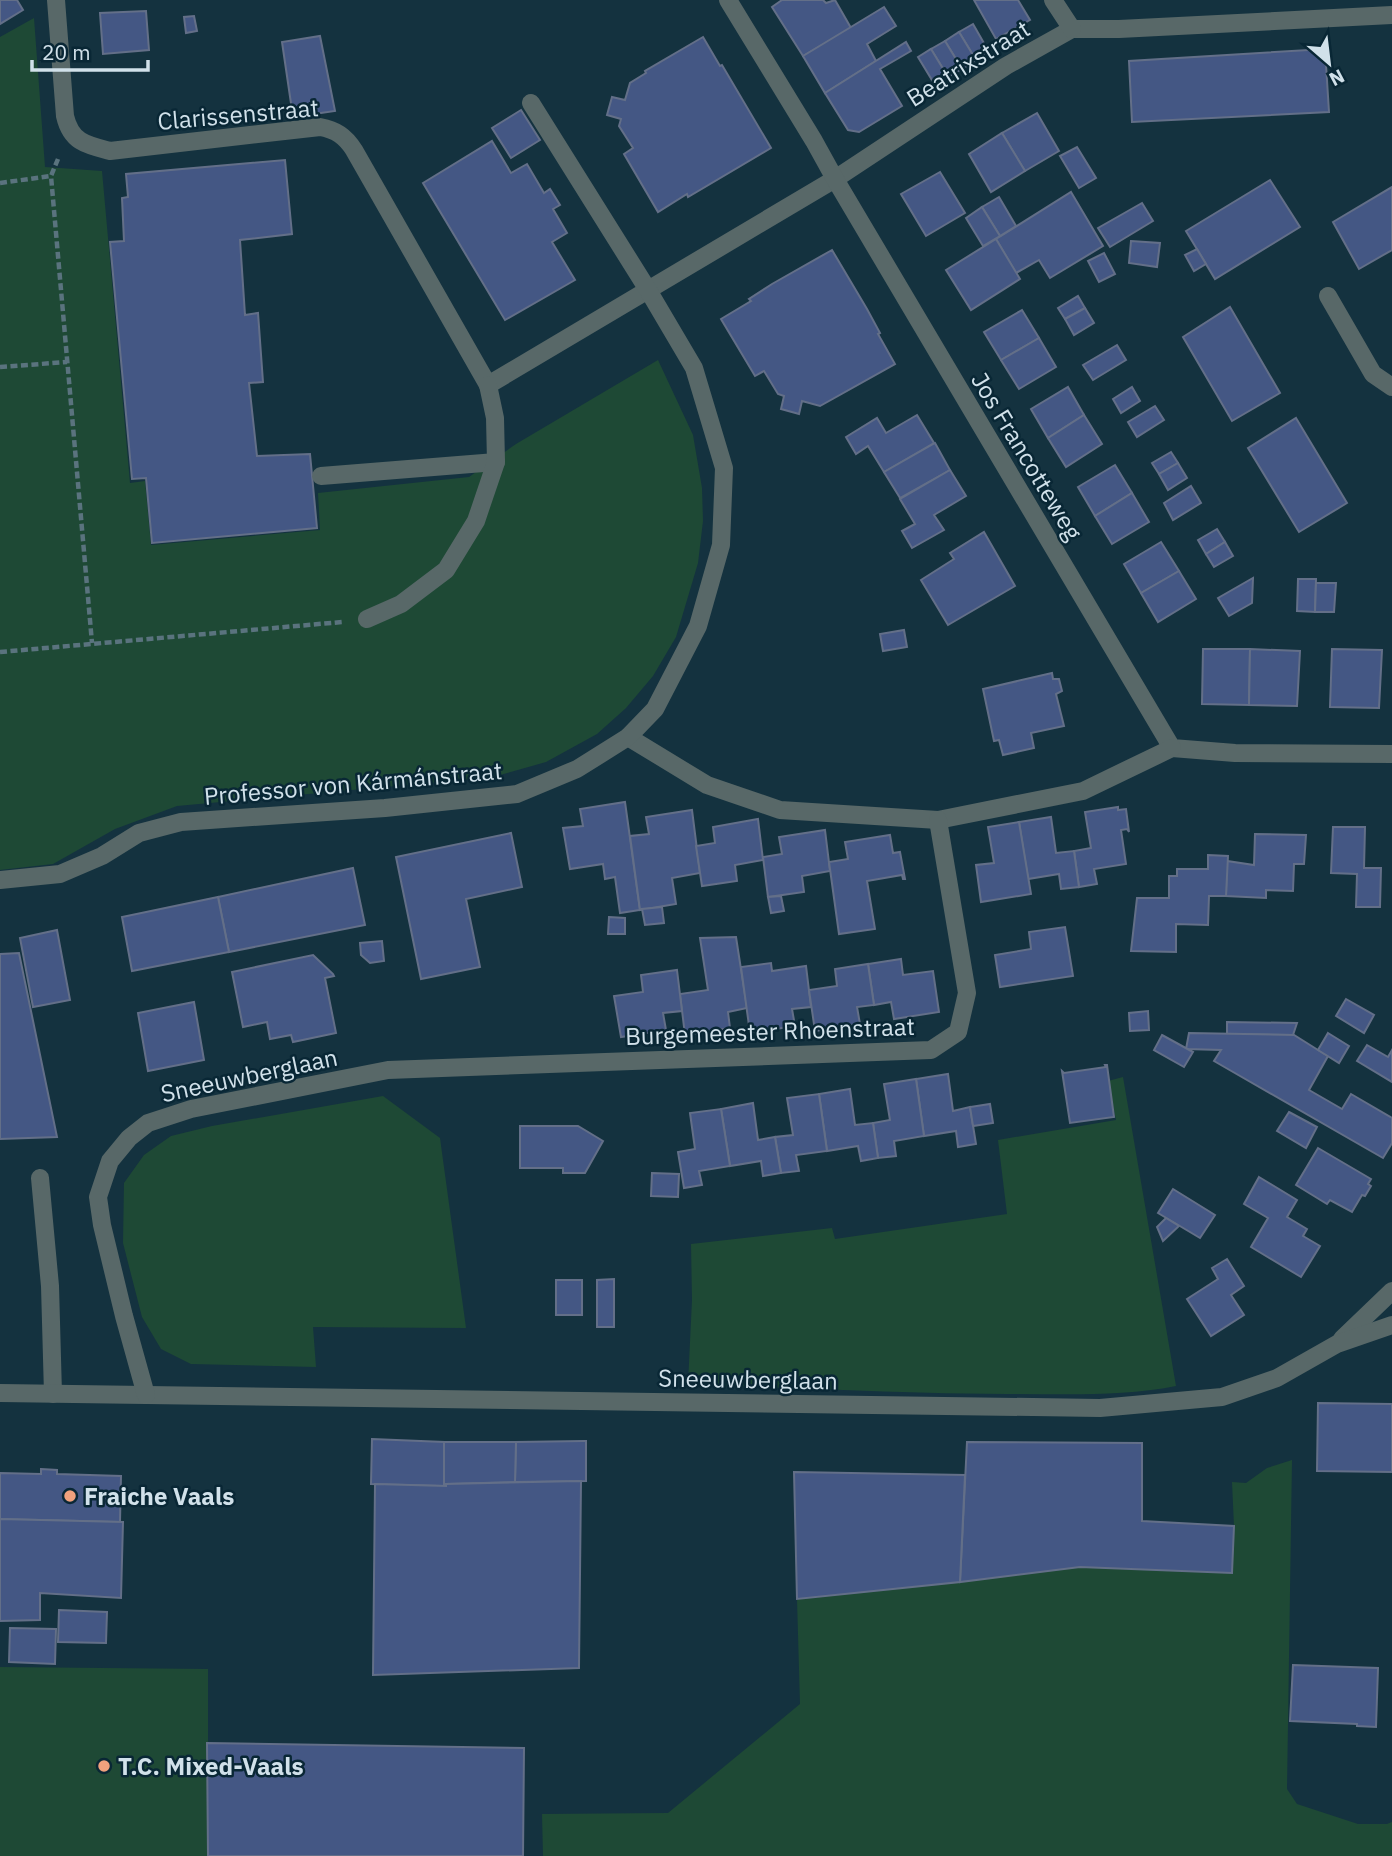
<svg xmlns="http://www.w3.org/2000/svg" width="1392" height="1856" font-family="'IBM Plex Sans',sans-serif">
<rect width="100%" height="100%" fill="#14323f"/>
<g fill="#1e4935">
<polygon points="34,18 45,167 102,171 130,483 145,481 151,545 320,530 318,493 469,477 516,444 658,360 693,435 702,488 703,521 698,563 676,637 653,676 626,708 597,734 546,762 493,777 177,806 115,829 53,864 0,870 0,37"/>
<path d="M1123,1077L1176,1386C1121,1397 1063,1394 1007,1394C900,1393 794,1388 688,1384L692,1300L691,1244L832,1228L835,1239L1007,1214L998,1140L1116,1120L1108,1081Z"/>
<polygon points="383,1096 440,1138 466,1328 313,1327 316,1367 191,1364 161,1349 142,1317 123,1243 124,1183 144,1155 171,1136 212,1126"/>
<polygon points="1292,1460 1287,1789 1297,1804 1358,1824 1387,1824 1392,1822 1392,1856 543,1856 542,1814 668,1813 800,1704 797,1599 1080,1567 1232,1573 1234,1526 1232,1482 1246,1483 1267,1468"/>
<polygon points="0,1667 208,1669 208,1856 0,1856"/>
</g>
<g fill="#445784" stroke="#636f88" stroke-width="2">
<polygon points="0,0 17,0 23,10 0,24"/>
<polygon points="782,0 823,0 826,3 835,0 851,28 803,56 772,7"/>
<polygon points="974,0 1018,0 1030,20 996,39"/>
<polygon points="884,7 896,26 867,44 876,61 825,93 803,56"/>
<polygon points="146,11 149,50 103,54 100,13"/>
<polygon points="194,16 197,31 186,33 184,17"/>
<polygon points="973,24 989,52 976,60 959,32"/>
<polygon points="959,32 976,60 962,69 945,41"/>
<polygon points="320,36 335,111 293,117 282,42"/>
<polygon points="703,37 720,66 722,65 771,148 688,197 687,194 658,212 624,154 633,148 619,126 621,119 607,115 612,97 625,100 630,83 646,73 645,71"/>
<polygon points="945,41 962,69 948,77 931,49"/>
<polygon points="906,42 911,51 880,69 902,106 859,132 848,130 825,93"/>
<polygon points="931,49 948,77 935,85 918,57"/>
<polygon points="1325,49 1329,112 1132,122 1129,61"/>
<polygon points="521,110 540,140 511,158 492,128"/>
<polygon points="1037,113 1059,151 1025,171 1002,133"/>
<polygon points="1002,133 1025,171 991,192 969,154"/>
<polygon points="492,141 511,173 527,164 544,193 550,189 560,205 553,209 567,233 552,242 575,280 505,320 423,183"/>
<polygon points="1077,147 1096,178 1079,188 1060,156"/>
<polygon points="285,160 292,234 240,240 245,315 258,313 263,382 249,383 257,456 310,454 317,528 152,543 146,478 132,479 110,242 124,241 122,198 128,197 126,174"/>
<polygon points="940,172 965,213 926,236 901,194"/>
<polygon points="1270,180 1300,227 1215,279 1186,231"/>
<polygon points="1392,187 1392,250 1359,269 1333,222"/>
<polygon points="1071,192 1103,246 1050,278 1039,260 1016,273 996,239"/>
<polygon points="999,197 1016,226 1000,236 982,207"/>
<polygon points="1142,203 1153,221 1110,247 1098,228"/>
<polygon points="982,207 1000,236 983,246 966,218"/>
<polygon points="996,239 1020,279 971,310 946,270"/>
<polygon points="1131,241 1160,243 1157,267 1129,263"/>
<polygon points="1197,249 1206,264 1194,271 1185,255"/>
<polygon points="832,250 867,309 880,333 878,334 895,364 820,406 802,401 799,414 781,409 784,396 778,394 764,371 755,376 721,319 751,301 749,299 772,284"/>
<polygon points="1104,253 1115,274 1099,282 1088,261"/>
<polygon points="1078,296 1085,308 1065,319 1058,308"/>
<polygon points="1230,307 1280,393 1232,421 1183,337"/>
<polygon points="1085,308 1094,323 1074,335 1065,319"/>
<polygon points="1022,310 1039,338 1001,360 984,332"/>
<polygon points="1039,338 1056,367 1019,389 1001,360"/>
<polygon points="1117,345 1126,360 1093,380 1083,365"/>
<polygon points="1068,387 1084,415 1048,438 1031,409"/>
<polygon points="1132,387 1140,401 1121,413 1113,399"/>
<polygon points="1155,406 1164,420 1137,437 1128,422"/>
<polygon points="917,415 934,443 884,472 868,446 856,454 846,437 877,418 886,433"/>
<polygon points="1084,415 1102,444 1066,467 1048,438"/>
<polygon points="1296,418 1347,503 1299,532 1248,448"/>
<polygon points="935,443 950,470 900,498 884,472"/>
<polygon points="1171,452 1178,463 1159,474 1152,463"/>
<polygon points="1178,463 1187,478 1168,490 1159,474"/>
<polygon points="1115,465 1132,493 1095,516 1078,487"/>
<polygon points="950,470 966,496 934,515 944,530 912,548 902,531 915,524 900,499"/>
<polygon points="1191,486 1201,503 1173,520 1164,503"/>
<polygon points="1132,493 1149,522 1112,544 1095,516"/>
<polygon points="1217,529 1225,542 1206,554 1198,540"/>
<polygon points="984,532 1015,586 948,625 921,580 954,559 950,553"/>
<polygon points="1161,542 1179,571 1141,593 1124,564"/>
<polygon points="1225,542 1233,556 1214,567 1206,554"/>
<polygon points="1179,571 1196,599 1158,622 1141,593"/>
<polygon points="1253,578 1252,603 1229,616 1218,598"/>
<polygon points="1298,579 1316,579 1315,612 1297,611"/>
<polygon points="1316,583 1336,583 1334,612 1315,612"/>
<polygon points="904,630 907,647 883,651 880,634"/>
<polygon points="1203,649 1250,649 1249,705 1202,704"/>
<polygon points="1250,649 1300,651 1297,706 1249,705"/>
<polygon points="1332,649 1382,650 1379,708 1330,707"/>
<polygon points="1052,673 1053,679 1059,679 1062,691 1056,694 1064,726 1031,733 1034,748 1003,755 999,740 994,741 983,689"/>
<polygon points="625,802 640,910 620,913 615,877 605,879 603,864 570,869 563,828 583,826 580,809"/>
<polygon points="1118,807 1118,810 1126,809 1129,832 1127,829 1121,830 1126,864 1094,869 1097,884 1079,887 1074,851 1091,848 1085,812"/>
<polygon points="692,810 700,873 672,878 676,904 640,910 630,836 649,834 646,817"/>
<polygon points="1051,817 1056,853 1074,851 1079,887 1061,889 1059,874 1028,879 1019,822"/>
<polygon points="758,819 763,860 735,865 737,881 702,886 696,846 715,843 713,827"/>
<polygon points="1019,822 1031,894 981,902 976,865 994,863 988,827"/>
<polygon points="1333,827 1365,827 1364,868 1381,868 1380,907 1356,907 1357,874 1331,873"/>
<polygon points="825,830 830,871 802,876 804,892 768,897 763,857 782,854 779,837"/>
<polygon points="511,833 522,887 466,899 480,967 421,979 396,857"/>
<polygon points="1255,834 1306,835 1304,864 1294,864 1293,891 1266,890 1266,898 1226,896 1227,861 1254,865"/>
<polygon points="890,835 893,853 900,852 905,879 903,879 902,875 867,881 875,929 839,934 829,862 848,859 845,842"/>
<polygon points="1208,855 1228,856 1226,896 1209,896 1208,925 1176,924 1176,952 1131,951 1137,898 1169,898 1169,876 1177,876 1177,869 1208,869"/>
<polygon points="353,868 365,925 229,952 218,897"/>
<polygon points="781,896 784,911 771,913 768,897"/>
<polygon points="218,897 229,952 132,971 122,917"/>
<polygon points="662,907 664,923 645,925 642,909"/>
<polygon points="609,917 625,918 625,934 608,934"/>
<polygon points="1065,927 1073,976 1000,987 995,955 1031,949 1029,932"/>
<polygon points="57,930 70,1000 33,1007 20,938"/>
<polygon points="736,937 747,1008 728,1012 730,1028 685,1035 680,994 708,990 700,938"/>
<polygon points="382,941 384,961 370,963 361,955 360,943"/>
<polygon points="19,953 57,1137 0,1139 0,954"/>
<polygon points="313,955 333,974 334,976 325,978 336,1033 293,1042 291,1035 270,1039 267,1022 243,1027 232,972"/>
<polygon points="901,959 903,975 933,971 939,1012 894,1019 891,1002 874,1005 868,964"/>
<polygon points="771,963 772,971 806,966 811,1007 792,1009 795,1026 750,1033 741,967"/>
<polygon points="868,964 874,1005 857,1007 860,1024 815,1031 809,990 837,986 835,969"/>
<polygon points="677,970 682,1011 663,1013 666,1030 621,1037 614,996 643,992 641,975"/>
<polygon points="1346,999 1374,1015 1364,1033 1336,1016"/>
<polygon points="194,1002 204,1060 148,1071 138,1013"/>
<polygon points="1148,1011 1149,1030 1130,1031 1129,1013"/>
<polygon points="1227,1022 1297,1023 1293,1035 1227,1034"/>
<polygon points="1189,1033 1294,1035 1318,1050 1328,1056 1309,1090 1342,1109 1351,1094 1392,1118 1392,1143 1383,1158 1214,1061 1221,1050 1186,1049"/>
<polygon points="1328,1033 1349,1046 1339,1063 1318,1050"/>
<polygon points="1162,1035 1193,1052 1184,1067 1154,1050"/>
<polygon points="1367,1045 1388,1057 1392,1050 1392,1082 1357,1061"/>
<polygon points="1105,1065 1107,1065 1114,1117 1070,1123 1062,1071 1064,1073 1106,1067"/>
<polygon points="948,1074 953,1111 970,1107 976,1144 958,1147 956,1131 924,1136 916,1079"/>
<polygon points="916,1079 924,1136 894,1141 896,1156 878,1158 873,1123 890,1120 884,1084"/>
<polygon points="850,1089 855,1125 873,1123 878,1158 861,1161 858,1146 827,1151 819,1094"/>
<polygon points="819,1094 827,1151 796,1155 799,1171 781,1173 775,1137 793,1135 787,1098"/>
<polygon points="753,1103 758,1140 775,1137 781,1173 763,1176 761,1161 730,1166 721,1109"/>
<polygon points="990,1104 993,1123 973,1126 970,1107"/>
<polygon points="721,1109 730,1166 699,1171 702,1185 684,1188 678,1152 695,1149 690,1113"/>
<polygon points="1289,1112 1317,1127 1306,1148 1277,1131"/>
<polygon points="520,1126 578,1126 603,1141 585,1173 563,1173 563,1168 520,1168"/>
<polygon points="1318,1148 1371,1179 1368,1184 1371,1186 1365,1196 1362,1195 1352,1212 1330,1200 1327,1204 1296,1185"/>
<polygon points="652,1173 679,1174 678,1197 651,1196"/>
<polygon points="1259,1177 1297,1200 1287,1217 1307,1229 1303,1236 1320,1246 1301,1277 1251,1247 1268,1218 1244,1204"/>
<polygon points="1173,1189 1215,1215 1200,1238 1158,1213"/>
<polygon points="1166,1218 1179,1226 1163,1241 1157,1227"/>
<polygon points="1227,1259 1244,1286 1231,1295 1244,1315 1211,1336 1187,1299 1218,1279 1212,1268"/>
<polygon points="614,1279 614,1327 597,1327 597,1280"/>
<rect x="556" y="1280" width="26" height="35"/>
<polygon points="1318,1403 1392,1404 1392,1472 1317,1471"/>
<polygon points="372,1439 444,1442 444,1486 371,1484"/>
<polygon points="584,1441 586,1441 586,1481 515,1482 516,1442"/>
<polygon points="444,1442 516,1442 515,1482 446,1484 444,1486"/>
<polygon points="967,1442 1142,1443 1142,1521 1234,1526 1232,1573 1080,1567 960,1582"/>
<polygon points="41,1469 57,1470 57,1474 121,1476 120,1522 0,1519 0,1473 41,1474"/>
<polygon points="794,1472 965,1475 960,1582 797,1599"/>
<polygon points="581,1481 579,1668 373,1675 375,1484 446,1486 446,1484"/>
<polygon points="0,1519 123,1522 121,1598 40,1593 40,1620 0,1621"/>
<polygon points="59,1610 107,1612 106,1643 58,1642"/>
<polygon points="10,1628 56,1629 55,1664 9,1662"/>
<polygon points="1293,1665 1378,1668 1376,1727 1357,1726 1357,1724 1290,1721"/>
<polygon points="207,1743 524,1748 523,1856 208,1856"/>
</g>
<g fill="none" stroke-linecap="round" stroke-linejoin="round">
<g stroke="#5a737e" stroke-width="4.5" stroke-dasharray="7 3.5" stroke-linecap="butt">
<polyline points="58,159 51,176 92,643"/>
<polyline points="0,183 51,176"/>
<polyline points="0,367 67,362"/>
<polyline points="0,652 342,622"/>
</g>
<g stroke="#586868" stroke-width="18">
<path d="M56,0L65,116C71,142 86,145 110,151L320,127C336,130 345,136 354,150L488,385L835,179L1006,66L1072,29H1119L1392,15"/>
<polyline points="728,0 814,141 835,179 1172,748 1235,753 1392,754"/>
<polyline points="1053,0 1072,29"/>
<polyline points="1328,296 1373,374 1392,387"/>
<polyline points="321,476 496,462"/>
<polyline points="367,619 401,604 446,570 476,521 496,462 495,418 488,385"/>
<polyline points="628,737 707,785 780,810 938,820 1083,791 1172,748"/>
<polyline points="0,880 60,874 102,856 139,833 181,822 385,808 517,794 577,769 628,737 655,709 698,626 721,545 724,468 694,368 648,290 531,103"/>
<polyline points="40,1178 50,1286 53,1394"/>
<polyline points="1342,1339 1392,1291"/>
<polyline points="0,1393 1100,1408 1222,1397 1277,1378 1337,1344 1392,1325"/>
<polyline points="146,1395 124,1316 102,1225 98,1197 110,1161 129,1138 148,1123 191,1109 388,1070 931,1050 958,1032 967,993 938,820"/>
</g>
</g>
<g fill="#f1a17d" stroke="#092735" stroke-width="2.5">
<circle cx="70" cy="1496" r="7"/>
<circle cx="104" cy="1766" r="7"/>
</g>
<g text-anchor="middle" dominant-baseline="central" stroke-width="5" stroke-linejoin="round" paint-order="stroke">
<g font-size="24" fill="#d1e1ea" stroke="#092735">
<text transform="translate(968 63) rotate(-32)">Beatrixstraat</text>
<text transform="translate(238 114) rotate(-5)">Clarissenstraat</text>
<text transform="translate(1027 456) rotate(59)">Jos Francotteweg</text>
<text transform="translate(353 783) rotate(-5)">Professor von Kármánstraat</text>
<text transform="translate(770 1031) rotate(-2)">Burgemeester Rhoenstraat</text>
<text transform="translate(249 1075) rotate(-12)">Sneeuwberglaan</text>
<text transform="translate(748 1379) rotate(1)">Sneeuwberglaan</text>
</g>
<g font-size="24" font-weight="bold" fill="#d1e1ea" stroke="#092735" text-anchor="start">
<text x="84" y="1496">Fraiche Vaals</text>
<text x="118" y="1766">T.C. Mixed-Vaals</text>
</g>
</g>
<g transform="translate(1329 63) rotate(152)" stroke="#092735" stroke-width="5" paint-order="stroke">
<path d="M0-5L12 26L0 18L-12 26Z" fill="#d1e1ea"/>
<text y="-10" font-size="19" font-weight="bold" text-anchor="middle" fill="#d1e1ea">N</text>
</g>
<path d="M32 60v10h116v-10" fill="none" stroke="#d1e1ea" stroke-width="3.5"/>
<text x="42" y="60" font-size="21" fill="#d1e1ea" stroke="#092735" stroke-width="5" paint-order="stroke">20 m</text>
</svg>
